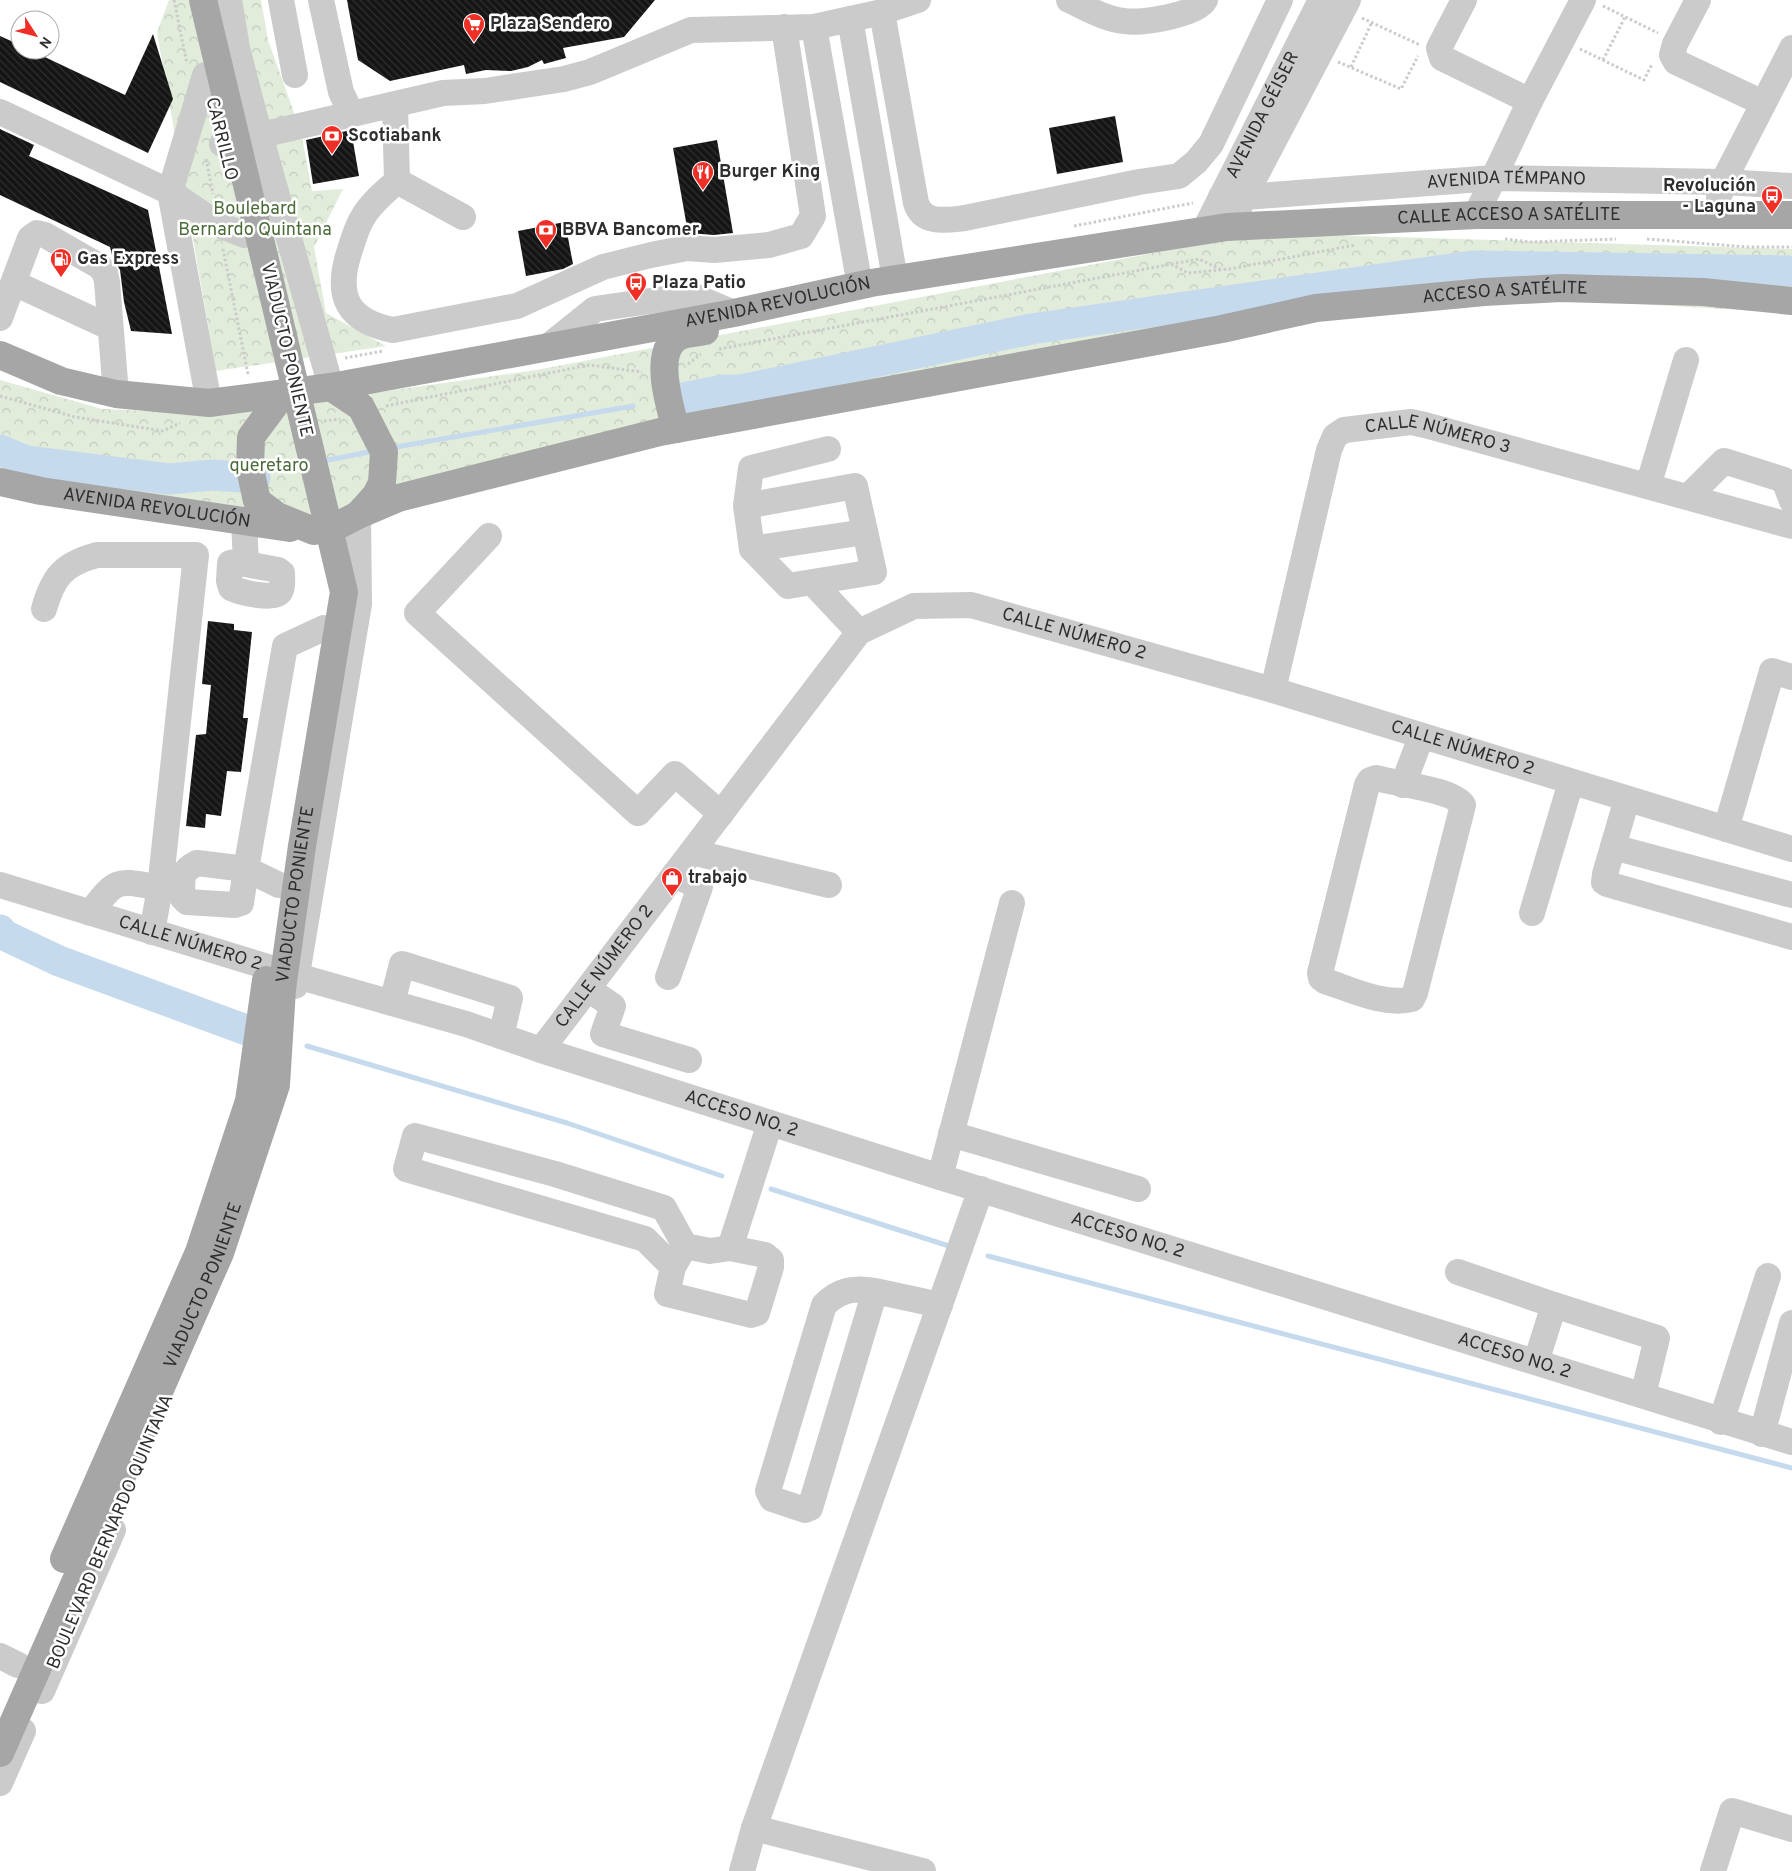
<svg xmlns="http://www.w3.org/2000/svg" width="1792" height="1871" font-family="Overpass,sans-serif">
<defs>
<pattern id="park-crowns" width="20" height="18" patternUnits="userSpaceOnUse" patternTransform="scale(1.25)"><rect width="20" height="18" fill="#e2ecdb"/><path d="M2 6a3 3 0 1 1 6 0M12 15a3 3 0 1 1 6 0" fill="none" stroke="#c2cbbc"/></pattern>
<pattern id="building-back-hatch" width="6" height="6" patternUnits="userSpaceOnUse" patternTransform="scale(1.25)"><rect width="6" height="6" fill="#151515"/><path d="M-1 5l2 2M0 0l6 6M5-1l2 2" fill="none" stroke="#2f2f2f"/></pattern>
</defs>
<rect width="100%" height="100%" fill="#fff"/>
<g fill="url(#park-crowns)">
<polygon points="169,0 261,0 268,40 301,132 312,191 343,189 314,247 326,313 386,346 216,371 157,32"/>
<polygon points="1259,233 1792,249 1792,313 1464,294 823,402 273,525 0,484 0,380 102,409 221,414 536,370"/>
</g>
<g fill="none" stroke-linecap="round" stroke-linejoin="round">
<g stroke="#c6daed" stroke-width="5">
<polyline points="390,448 633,406"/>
<polyline points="323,461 374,451"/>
<polyline points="307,1046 567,1123 722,1176"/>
<polyline points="771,1189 952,1247"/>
<polyline points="988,1256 1792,1468"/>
</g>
<g stroke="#c6daed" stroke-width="31">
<polyline points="683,398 723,390 741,390 1031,329 1472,266 1792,271"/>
<polyline points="0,450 26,461 169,479 213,475 255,478"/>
<polyline points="0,930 4,935 59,961 249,1031"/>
</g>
</g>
<g fill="url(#building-back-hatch)">
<polygon points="347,0 655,0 624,37 563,48 566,58 544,64 542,60 528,67 511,71 486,70 466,74 464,65 390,81 358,60"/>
<polygon points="153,34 173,99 148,153 0,82 0,36 20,45 20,50 30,50 125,95"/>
<polygon points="1115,116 1123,162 1057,174 1049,128"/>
<polygon points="0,129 34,145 29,156 148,210 172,334 131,331 124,302 120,270 113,259 110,247 0,195"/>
<polygon points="351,130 359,176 313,184 306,140"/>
<polygon points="717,140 733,233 714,235 688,233 673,148"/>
<polygon points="565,222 573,264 563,269 526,276 518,231"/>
<polygon points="208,621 234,624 234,630 252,632 243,718 248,718 241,772 227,771 221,816 206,814 205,828 186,826 196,735 206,734 211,685 202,684"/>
</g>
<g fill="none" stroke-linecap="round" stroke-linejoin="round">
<g stroke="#cbcbcb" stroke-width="3" stroke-dasharray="2.5 2.5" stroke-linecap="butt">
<polyline points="174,0 187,64"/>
<polyline points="1603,6 1658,33"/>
<polyline points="1362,18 1420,45"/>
<polyline points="1580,49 1644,80 1652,64"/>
<polyline points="1603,60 1625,17"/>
<polyline points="1338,62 1401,89 1418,56"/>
<polyline points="1351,67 1372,22"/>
<polyline points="206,159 213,194"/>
<polyline points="1074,226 1193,203"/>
<polyline points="1505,239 1530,242 1616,239"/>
<polyline points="1647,239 1747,247 1792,247"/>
<polyline points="223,249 248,374"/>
<polyline points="1171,264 1188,273 1230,269 1355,245"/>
<polyline points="719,349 1199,259 1220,269"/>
<polyline points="345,358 383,351"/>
<polyline points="688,364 701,354"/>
<polyline points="0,396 75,417 163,431 180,423"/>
<polyline points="386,406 589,365 642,372"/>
<polyline points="324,421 340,419"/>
</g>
<g stroke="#cbcbcb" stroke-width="26">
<polyline points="229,0 237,48 254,114 331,387"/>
<polyline points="281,0 295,75"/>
<polyline points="321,0 341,92 351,113"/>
<path d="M1069,0C1086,8 1105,19 1124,21C1141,24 1197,15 1205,0"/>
<polyline points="1464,0 1439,48 1442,58 1530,101"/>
<polyline points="1698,0 1675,44 1672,55 1676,62 1763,103"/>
<path d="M882,12L916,203C923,225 947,220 965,218L1139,182L1179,176L1196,162L1211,144L1280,0"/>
<polyline points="850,19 895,279"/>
<polyline points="814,27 860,286"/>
<polyline points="205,75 170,192 209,403"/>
<path d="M395,105L397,181C385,192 371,203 363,217C356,228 353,241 349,253C335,297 348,321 393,330L517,306L603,267L651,255L687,248L714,250L769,245L801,236L813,216L784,27"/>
<polyline points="0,112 170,192 219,225 245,235"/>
<polyline points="222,144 443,93 485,91 564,79 590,72 691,30 814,27 882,12 918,0"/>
<polyline points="397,181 463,217"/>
<path id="s1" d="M1221,197H1245L1494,178L1723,182L1792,186"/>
<polyline points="1719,197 1723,182 1792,48"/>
<polyline points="1238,209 1348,0"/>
<polyline points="1476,215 1530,101 1583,0"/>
<path id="s2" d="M1204,231L1321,0"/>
<polyline points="14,283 109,327"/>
<polyline points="0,318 30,238 37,233 45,235 99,266 105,273 107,282 116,394"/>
<polyline points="550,345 595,309 691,295 734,313"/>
<polyline points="1648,486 1686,360"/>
<polyline points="1688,497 1724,461 1784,480 1792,501"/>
<polyline points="746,506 855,486 874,572 788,586 752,549 746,506 751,468 828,449"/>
<polyline points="244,521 246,563"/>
<polyline points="489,536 417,613 638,813 675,774 721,814"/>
<polyline points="752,549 865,532"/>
<path d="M235,562L278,570L282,573C282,578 283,585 281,590C277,602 240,592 231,588L229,581L230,563Z"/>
<polyline points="813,583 859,632"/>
<path d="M44,609C53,577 63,564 97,555H196L160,888C116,880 118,877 90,913"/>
<path id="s3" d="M1273,690L1329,450L1335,436L1344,430L1411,422L1425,425L1792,526"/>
<path d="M1376,778C1396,784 1452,789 1463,805L1415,993L1412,999C1384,1006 1350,989 1325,981L1321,978L1320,973L1367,785L1370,780Z"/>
<polyline points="1403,785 1421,737"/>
<polyline points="1627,799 1605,874 1604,882 1607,884 1792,937"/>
<polyline points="1726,829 1772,671 1792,677"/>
<polyline points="1613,847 1792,895"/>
<polyline points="692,852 829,885"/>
<path d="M197,863L246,869L241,903L235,905L187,902L182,897C183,879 179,872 197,863Z"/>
<path id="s4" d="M0,885L297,976L466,1024L541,1050L940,1177L1792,1442"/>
<polyline points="279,885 246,869 285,646 324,628"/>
<polyline points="1532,913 1571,782"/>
<polyline points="152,932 160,888"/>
<polyline points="668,977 700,887 674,875"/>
<polyline points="295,986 359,604 358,515"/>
<polyline points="588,989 613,1006 603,1034 689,1060"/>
<polyline points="392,1003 402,964 510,998 501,1036"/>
<path id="s5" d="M541,1050L859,632L914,606L971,605L1273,690L1792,849"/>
<polyline points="951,1134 1138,1189"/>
<polyline points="940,1177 1012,903"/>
<polygon points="685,1246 710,1251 730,1248 765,1255 771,1260 771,1267 757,1313 751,1315 667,1294 673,1267"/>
<polyline points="730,1248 770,1123"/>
<polyline points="673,1267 645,1239 406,1169 415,1136 555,1174 664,1208 685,1246"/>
<polyline points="1458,1272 1554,1305"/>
<path d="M875,1291L810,1508L805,1510L772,1499L768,1491L824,1305C839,1290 854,1287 875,1291L940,1305"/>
<polyline points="1536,1362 1554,1305 1657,1338 1643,1395"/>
<polyline points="1721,1422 1768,1276"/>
<polyline points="1762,1434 1792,1323"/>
<polyline points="0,1656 18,1665"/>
<polyline points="42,1691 113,1530"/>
<polyline points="0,1783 23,1731"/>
<polyline points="754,1828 923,1871"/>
<polyline points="742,1871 754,1828 981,1189"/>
<polyline points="1713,1871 1732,1811 1792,1829"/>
</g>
<g stroke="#a6a6a6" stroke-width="28">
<path id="s6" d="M0,355L61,381L116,394L209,403L331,387L734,313L871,283L1227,227L1476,215H1792"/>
<polyline points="283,394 251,437 250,469 257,501 277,516 314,531 333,528 358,515 376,495 382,483 384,452 361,407 331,387"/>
<path d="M676,429C670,407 652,352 678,337C685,333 697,333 705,331"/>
<path id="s7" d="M0,482L41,491L290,528"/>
<path id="s8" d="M358,515L398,498L660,432L1222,329L1316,308L1484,292L1561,288L1703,292L1792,301"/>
<polyline points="64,1559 199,1252 249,1101 266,980"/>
<path id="s9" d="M0,1753L220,1253L276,1085L282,989L302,846L344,592L203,0"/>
</g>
</g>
<defs>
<g id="supermarket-pin" transform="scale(1.125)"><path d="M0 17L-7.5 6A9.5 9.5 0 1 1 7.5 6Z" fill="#ef2e26" stroke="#fff"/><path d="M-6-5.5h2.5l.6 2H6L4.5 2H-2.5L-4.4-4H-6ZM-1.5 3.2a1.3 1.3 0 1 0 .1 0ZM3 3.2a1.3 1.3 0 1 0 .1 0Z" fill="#fff"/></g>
<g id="bank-pin" transform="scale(1.125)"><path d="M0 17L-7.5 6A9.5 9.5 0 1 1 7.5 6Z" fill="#ef2e26" stroke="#fff"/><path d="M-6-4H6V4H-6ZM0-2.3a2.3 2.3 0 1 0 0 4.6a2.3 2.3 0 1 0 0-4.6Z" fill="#fff"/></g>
<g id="restaurant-pin" transform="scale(1.125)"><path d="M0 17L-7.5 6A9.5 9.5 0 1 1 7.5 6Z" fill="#ef2e26" stroke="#fff"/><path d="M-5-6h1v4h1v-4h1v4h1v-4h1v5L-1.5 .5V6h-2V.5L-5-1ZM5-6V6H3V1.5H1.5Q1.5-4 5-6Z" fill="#fff"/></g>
<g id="bus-pin" transform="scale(1.125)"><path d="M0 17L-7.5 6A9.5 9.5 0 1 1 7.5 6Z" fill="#ef2e26" stroke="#fff"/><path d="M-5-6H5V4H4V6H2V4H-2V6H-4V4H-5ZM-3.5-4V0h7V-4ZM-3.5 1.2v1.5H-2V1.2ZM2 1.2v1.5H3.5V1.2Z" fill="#fff"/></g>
<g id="fuel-pin" transform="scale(1.125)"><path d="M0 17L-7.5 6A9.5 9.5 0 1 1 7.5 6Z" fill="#ef2e26" stroke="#fff"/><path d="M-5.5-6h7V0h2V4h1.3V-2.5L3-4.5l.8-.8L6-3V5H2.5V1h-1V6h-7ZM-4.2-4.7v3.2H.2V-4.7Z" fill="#fff"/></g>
<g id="shop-pin" transform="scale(1.125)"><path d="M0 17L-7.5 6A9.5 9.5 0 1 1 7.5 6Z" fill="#ef2e26" stroke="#fff"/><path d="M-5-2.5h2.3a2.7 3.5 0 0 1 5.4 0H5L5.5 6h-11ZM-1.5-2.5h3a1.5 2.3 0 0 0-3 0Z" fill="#fff"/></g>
</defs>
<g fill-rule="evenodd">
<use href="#supermarket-pin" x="474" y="24"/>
<use href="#bank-pin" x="332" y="136"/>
<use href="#restaurant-pin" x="703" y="172"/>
<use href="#bus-pin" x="1772" y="196"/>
<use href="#bank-pin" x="546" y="230"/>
<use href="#fuel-pin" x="61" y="259"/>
<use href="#bus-pin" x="636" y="283"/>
<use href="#shop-pin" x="672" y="878"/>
</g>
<g text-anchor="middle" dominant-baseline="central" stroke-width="5" stroke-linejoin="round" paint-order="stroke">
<g font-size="18" font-weight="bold" fill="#2e2e2e" stroke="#fff" text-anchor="start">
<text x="490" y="24">Plaza Sendero</text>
<text x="348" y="136">Scotiabank</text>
<text x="719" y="172">Burger King</text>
<text x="1756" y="186" text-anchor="end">Revolución<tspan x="1756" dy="21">- Laguna</tspan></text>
<text x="562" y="230">BBVA Bancomer</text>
<text x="77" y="259">Gas Express</text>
<text x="652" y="283">Plaza Patio</text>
<text x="688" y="878">trabajo</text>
</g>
<g font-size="18" fill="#2e2e2e" stroke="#fff">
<text stroke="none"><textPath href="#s2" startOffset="130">AVENIDA GÉISER</textPath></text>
<text transform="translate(221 139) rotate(76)">CARRILLO</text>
<text stroke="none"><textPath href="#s1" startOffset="286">AVENIDA TÉMPANO</textPath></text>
<text stroke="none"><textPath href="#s6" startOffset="1532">CALLE ACCESO A SATÉLITE</textPath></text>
<text stroke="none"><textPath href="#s8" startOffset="1171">ACCESO A SATÉLITE</textPath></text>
<text stroke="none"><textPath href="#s6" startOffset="794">AVENIDA REVOLUCIÓN</textPath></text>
<text transform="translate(286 350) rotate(77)">VIADUCTO PONIENTE</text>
<text stroke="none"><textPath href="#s3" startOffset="368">CALLE NÚMERO 3</textPath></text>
<text stroke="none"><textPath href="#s7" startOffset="159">AVENIDA REVOLUCIÓN</textPath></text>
<text stroke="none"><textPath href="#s5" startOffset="750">CALLE NÚMERO 2</textPath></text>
<text stroke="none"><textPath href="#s5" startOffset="1155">CALLE NÚMERO 2</textPath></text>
<text stroke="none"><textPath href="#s9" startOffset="915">VIADUCTO PONIENTE</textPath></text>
<text stroke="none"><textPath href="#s4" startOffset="199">CALLE NÚMERO 2</textPath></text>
<text stroke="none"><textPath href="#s5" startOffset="105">CALLE NÚMERO 2</textPath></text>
<text stroke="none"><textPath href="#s4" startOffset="776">ACCESO NO. 2</textPath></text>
<text stroke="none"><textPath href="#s4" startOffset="1181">ACCESO NO. 2</textPath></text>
<text stroke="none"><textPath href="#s9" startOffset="510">VIADUCTO PONIENTE</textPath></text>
<text stroke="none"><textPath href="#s4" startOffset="1586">ACCESO NO. 2</textPath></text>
<text transform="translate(111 1532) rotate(-67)">BOULEVARD BERNARDO QUINTANA</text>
</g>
<g font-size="18" fill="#4b6c39" stroke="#fff">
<text x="255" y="209">Boulebard<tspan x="255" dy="21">Bernardo Quintana</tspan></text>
<text x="269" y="466">queretaro</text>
</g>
</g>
<g transform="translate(35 35) rotate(126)"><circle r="24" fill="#ffffff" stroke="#ababab"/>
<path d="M0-4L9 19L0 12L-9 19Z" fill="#ef2e26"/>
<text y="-8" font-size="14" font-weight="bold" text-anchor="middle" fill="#2e2e2e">N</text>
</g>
</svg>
